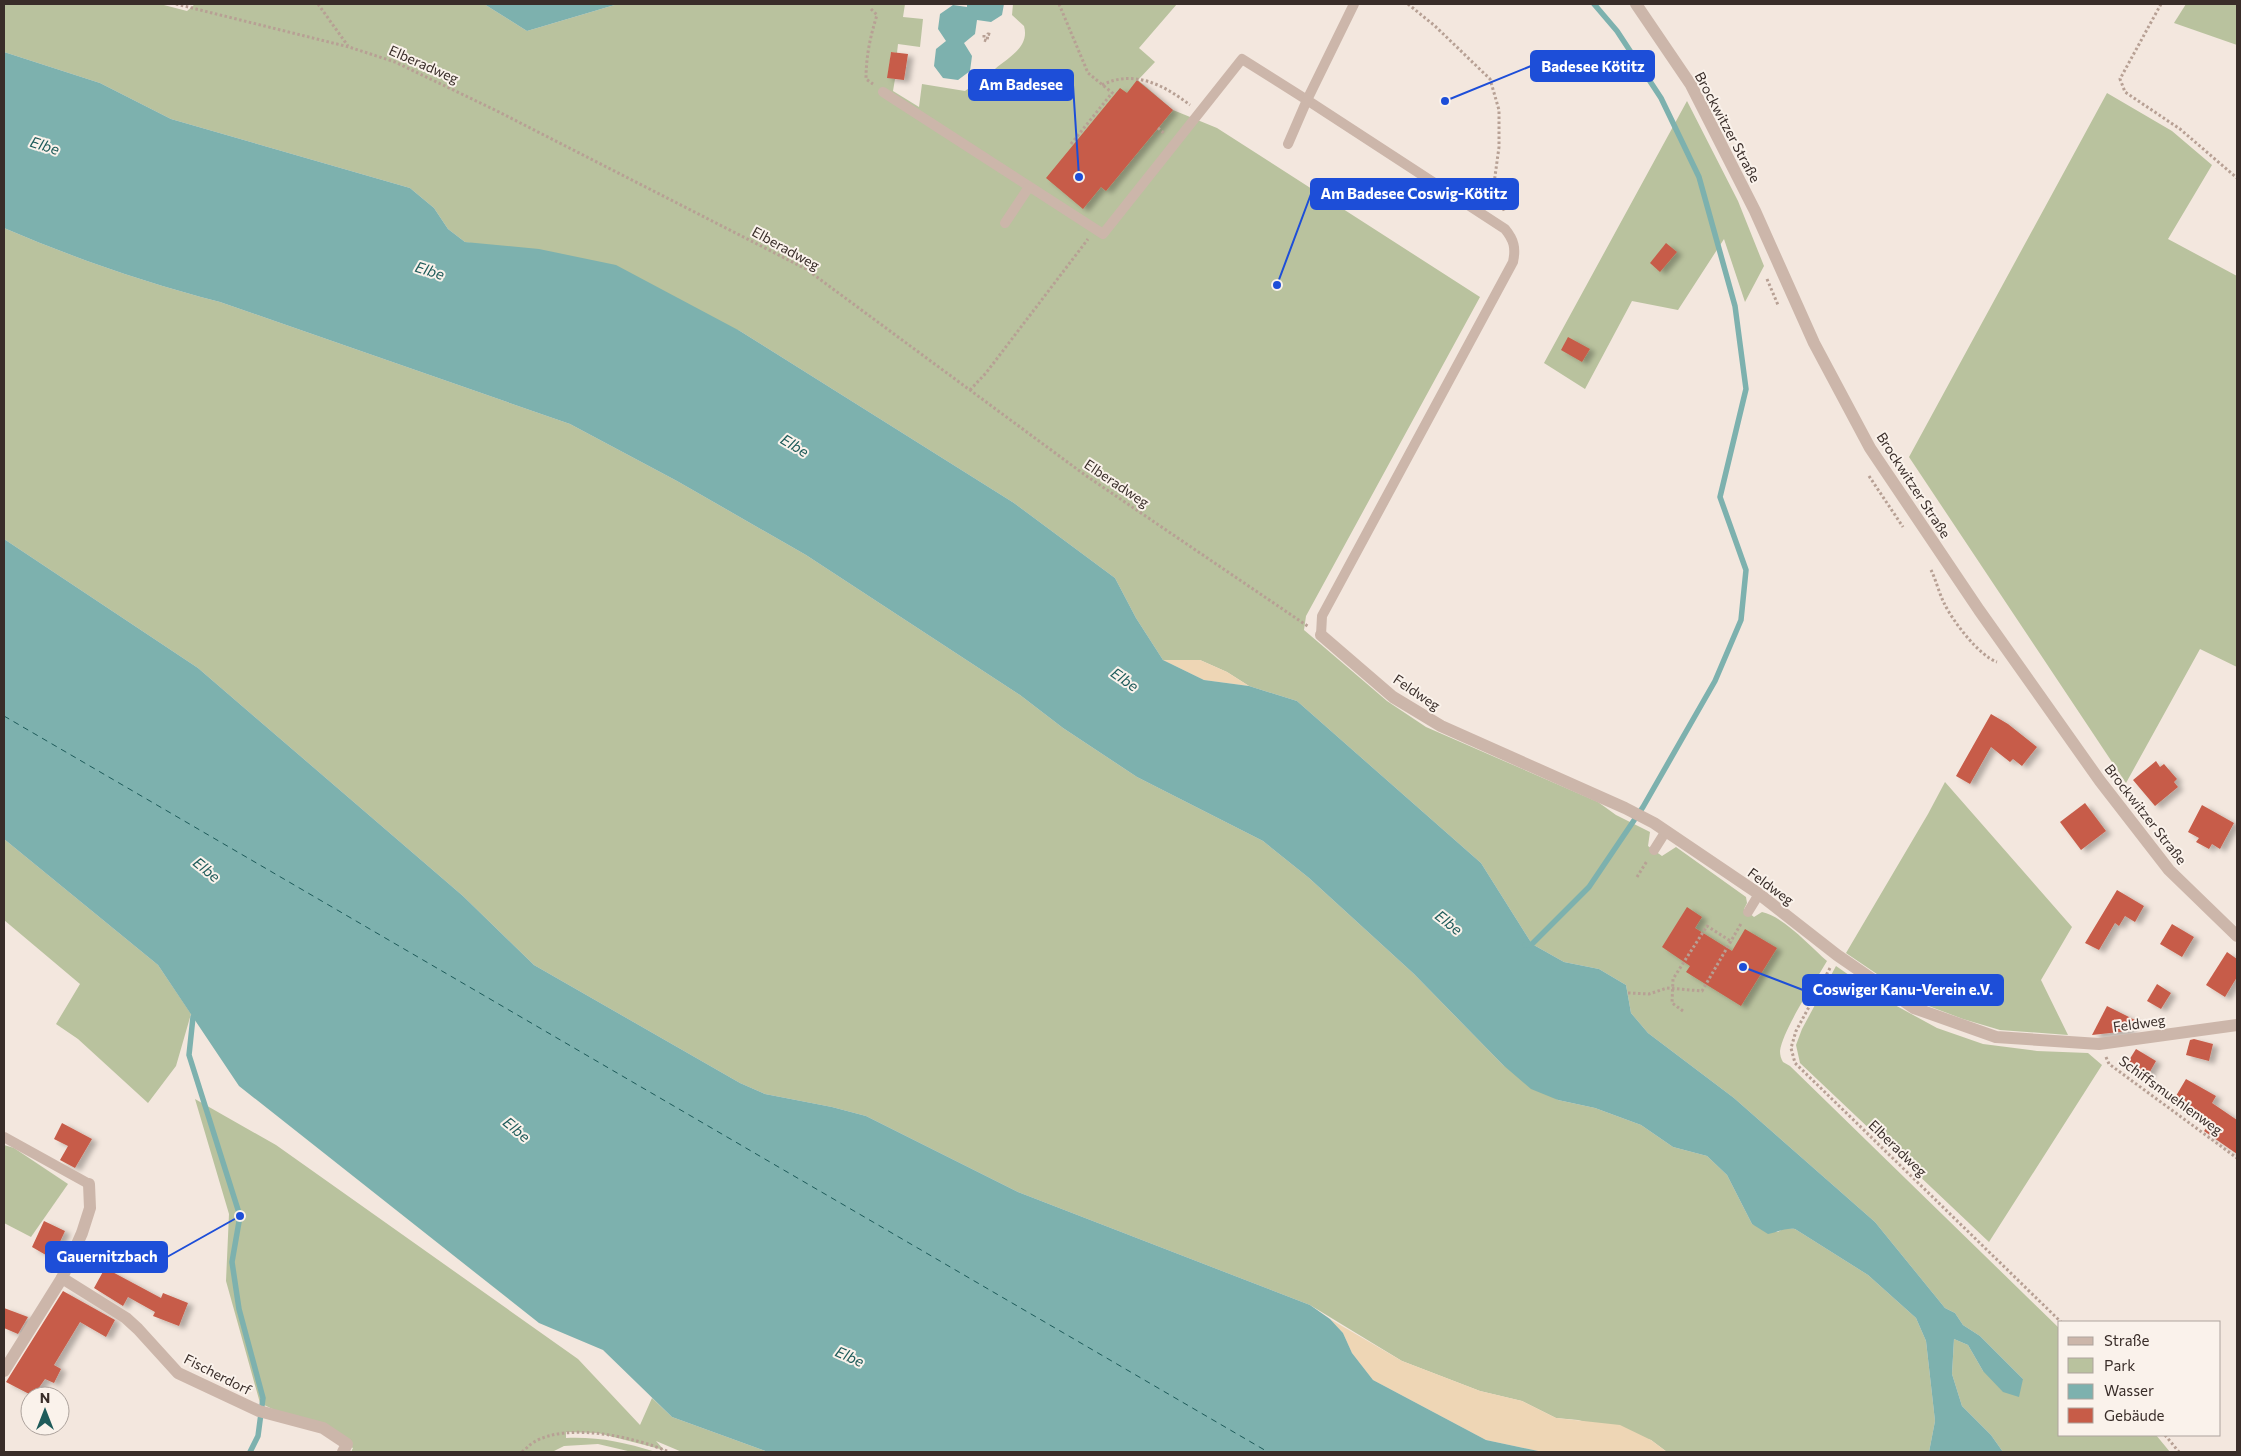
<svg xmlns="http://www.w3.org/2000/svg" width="2241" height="1456" font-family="Commissioner,sans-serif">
<defs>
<filter id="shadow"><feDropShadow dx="5.5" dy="3" stdDeviation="2.5" flood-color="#0004"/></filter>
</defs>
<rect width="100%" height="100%" fill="#f3e7de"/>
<g fill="#b9c29e">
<path d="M4,4H160L187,11L195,4H484L527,31L618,4H905L903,17L923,19L920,47L898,44L897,53L891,52L888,77L895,79L893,91L919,107L922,84L965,91L976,83L988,98L1006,85L995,69C1009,57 1030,47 1024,26L1012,15L1013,4H1177L1139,48L1155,62L1138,80L1173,110L1217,128L1480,297L1306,616L1304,630L1387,701L1426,727L1598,802L1616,815L1650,832L1648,846L1662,856L1676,847L1746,897L1747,903L1744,909L1754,917L1762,912C1783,916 1811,947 1827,961C1815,982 1783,1029 1780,1051C1780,1055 1781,1059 1783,1062L1790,1066L2060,1329V1435H2156L2170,1452H2003L1991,1435L1962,1406L1952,1374L1954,1339L1968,1345L1983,1371L2023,1379L1980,1336L1963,1325L1955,1313L1945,1308L1875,1222L1734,1098L1648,1033L1631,1013L1626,985L1599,969L1564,962L1532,944L1481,863L1297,701L1249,686L1227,672L1200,660H1163L1136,618L1115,578L1014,503L740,331L488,246L465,242L448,229L434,208L410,188L171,119L100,83L4,52Z"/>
<polygon points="2186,4 2237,4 2237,45 2174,23"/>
<polygon points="2107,93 2172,131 2212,165 2168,239 2237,276 2237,667 2200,649 2126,783 1909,457"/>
<polygon points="1687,101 1738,201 1764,266 1745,302 1724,239 1678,310 1632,301 1585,389 1544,363"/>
<path d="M4,228C74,258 146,283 220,302L570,424L677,481L806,555L1020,695L1063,728L1137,777L1263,841L1309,878L1414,974L1503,1065L1558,1100L1595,1108L1641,1125L1673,1147L1707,1156L1727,1175L1752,1224L1778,1232L1784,1228L1795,1229L1868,1275L1916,1318L1926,1341L1935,1421L1929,1452H1667L1651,1440L1578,1420L1556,1418L1522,1401L1480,1391L1402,1361L1310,1305L1018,1192L866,1116L832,1107L765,1094L740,1083L534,965L463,896L198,668L4,539Z"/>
<polygon points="1945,782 2072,927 2041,980 2068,1035 2000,1030 1963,1019 1918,1002 1846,953 1928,814"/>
<polygon points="4,839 158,965 191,1014 176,1066 148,1103 78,1039 56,1024 80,984 4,920"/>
<polygon points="1836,966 1882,998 1937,1028 1983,1044 2037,1051 2088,1053 2102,1065 1989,1242 1800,1063 1796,1045 1802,1029"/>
<path d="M195,1099L276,1145L578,1359L640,1425L652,1398L672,1417L768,1452H682L656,1441L664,1450L598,1433L566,1432V1438C601,1437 622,1442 656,1452H632L598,1444L564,1446L552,1452H351L353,1448L260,1403L226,1281L229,1214Z"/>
<polygon points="4,1145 14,1148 68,1184 31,1237 4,1223"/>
</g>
<g fill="#eed6b5">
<polygon points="1163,660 1200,660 1227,672 1249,686 1204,680"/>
<polygon points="1330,1319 1402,1361 1480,1391 1522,1401 1556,1418 1620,1425 1651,1440 1667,1452 1543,1452 1486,1440 1373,1380 1352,1353 1343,1333"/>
</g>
<g fill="#7db1ae">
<polygon points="484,4 618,4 527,31"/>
<polygon points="967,4 1004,4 1002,15 991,22 977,20 975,34 964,43 972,56 970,71 958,80 943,78 934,66 936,49 946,41 938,29 940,14 953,5 967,7"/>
<path d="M4,52L100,83L171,119L410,188L434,208L448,229L465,242L539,249L616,265L740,331L1014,503L1115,578L1136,618L1163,660L1204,680L1249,686L1297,701L1481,863L1532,944L1564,962L1599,969L1626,985L1631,1013L1648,1033L1734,1098L1875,1222L1945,1308L1955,1313L1963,1325L1980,1336L2023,1379L2019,1397L2003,1392L1983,1371L1968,1345L1954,1339L1952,1374L1962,1406L1991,1435L2003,1452H1929L1935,1421L1926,1341L1916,1318L1868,1275L1795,1229C1784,1228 1778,1232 1768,1234L1752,1224L1727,1175L1707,1156L1673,1147L1641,1125L1595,1108L1558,1100L1531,1089L1503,1065L1414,974L1309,878L1263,841L1137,777L1063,728L1020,695L806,555L677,481L570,424L220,302C146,283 74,258 4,228Z"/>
<polygon points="4,539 198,668 463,896 534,965 740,1083 765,1094 832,1107 866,1116 1018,1192 1310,1305 1330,1319 1343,1333 1352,1353 1373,1380 1486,1440 1543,1452 768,1452 672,1417 603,1350 539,1323 239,1086 158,965 4,839"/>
</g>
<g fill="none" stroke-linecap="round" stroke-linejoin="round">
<g stroke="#7db1ae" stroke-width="5.5">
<polyline points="1525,945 1532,944 1589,887 1643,807 1715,681 1741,620 1746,570 1720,497 1746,389 1735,306 1699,177 1661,98 1617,31 1594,4"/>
<polyline points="196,1013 193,1017 189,1055 240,1216 232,1262 239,1309 263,1398 258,1436 250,1452"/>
</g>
<polyline stroke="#1e5b5a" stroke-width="1" stroke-dasharray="6 5" stroke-linecap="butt" points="4,716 1268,1452"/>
</g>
<g fill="#c75c48" filter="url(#shadow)">
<polygon points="891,52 908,54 904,80 887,78"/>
<polygon points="1137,80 1173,110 1106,191 1101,187 1083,209 1046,178 1120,88 1127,93"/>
<polygon points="1666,243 1677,252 1660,272 1650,263"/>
<polygon points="1568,337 1590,349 1582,362 1561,350"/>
<polygon points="1991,714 2008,724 2037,747 2022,766 2013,759 2010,762 1991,747 1970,784 1956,776"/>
<polygon points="2156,761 2160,767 2164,764 2177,779 2174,782 2178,787 2155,806 2133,780"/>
<polygon points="2085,803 2106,831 2081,850 2060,822"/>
<polygon points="2202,805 2234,823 2220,849 2212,844 2209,849 2196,842 2199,838 2188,832"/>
<polygon points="2117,890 2144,906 2135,922 2125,916 2119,926 2115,923 2099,950 2085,943"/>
<polygon points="1687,907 1702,917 1695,928 1732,951 1745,929 1777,948 1741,1006 1686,972 1690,966 1662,947"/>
<polygon points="2172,924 2194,937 2182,957 2160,944"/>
<polygon points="2227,952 2237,959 2237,977 2225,997 2206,985"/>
<polygon points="2157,984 2171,993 2161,1009 2147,1001"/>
<polygon points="2107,1006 2135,1020 2128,1031 2092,1035"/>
<polygon points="2194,1039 2213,1044 2209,1061 2186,1055 2190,1040"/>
<polygon points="2136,1049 2156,1061 2147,1077 2126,1065"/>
<polygon points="2186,1079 2216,1096 2212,1103 2237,1120 2237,1154 2204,1131 2210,1123 2173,1101"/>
<polygon points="62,1123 92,1139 75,1168 60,1160 68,1146 54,1139"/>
<polygon points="44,1221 65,1231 59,1244 66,1248 58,1262 32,1247"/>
<polygon points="105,1268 161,1298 163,1293 188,1303 179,1326 153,1316 155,1312 128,1297 123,1306 94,1288"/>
<polygon points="63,1291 115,1320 106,1337 80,1322 54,1365 61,1369 54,1383 45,1379 33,1396 6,1382"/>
<polygon points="4,1308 28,1317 18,1334 4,1328"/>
</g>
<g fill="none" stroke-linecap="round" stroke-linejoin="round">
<g stroke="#b7a094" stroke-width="3" stroke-dasharray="2.5 2.5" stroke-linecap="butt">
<polyline points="176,4 349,47 395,62 497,111 806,269 1085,475 1309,627"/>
<polyline points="318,4 348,46"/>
<polyline points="1059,4 1088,73 1115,95"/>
<polyline points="1408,4 1435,26 1490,79 1499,110 1499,147 1493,191 1505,212"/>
<polyline points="2161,4 2120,79 2125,92 2180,129 2237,178"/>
<path d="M871,9L877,15C870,37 866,57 866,79L873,84"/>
<polyline points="984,35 984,40 987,41 988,34 992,35"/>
<path d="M1102,85C1134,69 1164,85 1190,105"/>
<polyline points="1158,128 1165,134"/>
<polyline points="1071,144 1112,93"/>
<polyline points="1767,279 1778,305"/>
<polyline points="970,390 986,373 1088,239"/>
<polyline points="1869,476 1903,527"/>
<path d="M1931,570C1936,580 1939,593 1944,603C1952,620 1979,656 1997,662"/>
<polyline points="1637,877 1647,861"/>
<polyline points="1830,968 1796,1031 1791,1048 1795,1063 2061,1322"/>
<polyline points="1628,993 1649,994 1667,988 1702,991 1742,922"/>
<polyline points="1683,1011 1672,1003 1673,979 1707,926 1732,942"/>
<polyline points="2106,1057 2109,1064 2237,1158"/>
<polyline points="2165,1435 2179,1452"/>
<path d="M522,1452C526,1449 529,1445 534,1442C568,1422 635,1437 669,1452"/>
</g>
<g stroke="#ccb6aa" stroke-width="10">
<polyline points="883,92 1103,234 1242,59 1307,100 1288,144"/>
<polyline points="1005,223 1029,187"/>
<path d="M1321,635L1322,616L1513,262C1516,248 1514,240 1505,229L1307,100L1354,4"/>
<polyline points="1654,850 1666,831"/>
<polyline points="1748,912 1759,894"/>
<polyline points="4,1137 89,1184"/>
</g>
<g stroke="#ccb6aa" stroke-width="12">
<polyline points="1636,4 1691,85 1755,211 1814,343 1870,448 1979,610 2100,781 2169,870 2237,936"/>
<polyline points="1321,635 1393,697 1441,726 1625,808 1654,823 1759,894 1837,955 1914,1008 1996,1037 2099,1044 2237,1025"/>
<polyline points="89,1184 90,1208 82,1233 62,1278 126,1318 138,1329 178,1373 259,1411 323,1428 347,1444 343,1452"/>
<polyline points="4,1371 62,1278"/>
</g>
</g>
<g text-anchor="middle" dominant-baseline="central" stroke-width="4" stroke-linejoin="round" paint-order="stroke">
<g font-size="14" fill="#392d29" stroke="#faf2eb">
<text transform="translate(424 64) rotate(24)">Elberadweg</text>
<text transform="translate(1728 127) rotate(62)">Brockwitzer Straße</text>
<text transform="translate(786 248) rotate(29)">Elberadweg</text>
<text transform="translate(1117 483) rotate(34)">Elberadweg</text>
<text transform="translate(1914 485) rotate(57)">Brockwitzer Straße</text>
<text transform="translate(1417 692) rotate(34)">Feldweg</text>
<text transform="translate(2146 814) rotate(52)">Brockwitzer Straße</text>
<text transform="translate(1771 886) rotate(36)">Feldweg</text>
<text transform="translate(2139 1023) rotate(-8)">Feldweg</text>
<text transform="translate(2171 1095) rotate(36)">Schiffsmuehlenweg</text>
<text transform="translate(1898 1148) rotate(44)">Elberadweg</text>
<text transform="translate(218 1374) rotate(27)">Fischerdorf</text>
</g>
<g font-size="15" font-style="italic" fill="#1e5b5a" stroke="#faf2eb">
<text transform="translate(45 145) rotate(18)">Elbe</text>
<text transform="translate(430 270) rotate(18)">Elbe</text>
<text transform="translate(795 445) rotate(31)">Elbe</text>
<text transform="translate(1125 679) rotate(35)">Elbe</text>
<text transform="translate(207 869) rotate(39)">Elbe</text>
<text transform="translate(1449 922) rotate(38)">Elbe</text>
<text transform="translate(517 1129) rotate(40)">Elbe</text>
<text transform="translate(850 1356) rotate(24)">Elbe</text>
</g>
</g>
<path fill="none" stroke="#1d4ed8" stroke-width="2" d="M1445 101L1531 66M1079 177L1073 85M1277 285L1311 194M1743 967L1803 990M240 1216L167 1257"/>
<g fill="#1d4ed8" stroke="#faf2eb" stroke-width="2">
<circle cx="1445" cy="101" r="5"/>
<circle cx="1079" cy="177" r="5"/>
<circle cx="1277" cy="285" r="5"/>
<circle cx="1743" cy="967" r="5"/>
<circle cx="240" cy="1216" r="5"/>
</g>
<g fill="#1d4ed8" stroke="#1d4ed8" stroke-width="2">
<rect x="1531" y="51" width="123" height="30" rx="5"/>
<rect x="969" y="70" width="104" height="30" rx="5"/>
<rect x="1311" y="179" width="207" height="30" rx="5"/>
<rect x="1803" y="975" width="200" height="30" rx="5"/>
<rect x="46" y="1242" width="121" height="30" rx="5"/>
</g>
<g font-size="15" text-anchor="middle" font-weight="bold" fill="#fff">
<text x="1593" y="72">Badesee Kötitz</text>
<text x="1021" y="90">Am Badesee</text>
<text x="1414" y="199">Am Badesee Coswig-Kötitz</text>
<text x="1903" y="995">Coswiger Kanu-Verein e.V.</text>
<text x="107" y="1262">Gauernitzbach</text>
</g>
<rect width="2241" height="1456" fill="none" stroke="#392d29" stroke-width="10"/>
<rect x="2058" y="1321" width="162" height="115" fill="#faf2eb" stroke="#ada39d"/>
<rect x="2068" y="1337" width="25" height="8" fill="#ccb6aa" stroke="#ada39d"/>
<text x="2104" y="1346" font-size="15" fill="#392d29">Straße</text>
<rect x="2068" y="1358" width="25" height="15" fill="#b9c29e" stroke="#ada39d"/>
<text x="2104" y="1371" font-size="15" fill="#392d29">Park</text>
<rect x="2068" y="1384" width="25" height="15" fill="#7db1ae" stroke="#ada39d"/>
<text x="2104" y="1396" font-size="15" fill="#392d29">Wasser</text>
<rect x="2068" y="1408" width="25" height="15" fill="#c75c48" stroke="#ada39d"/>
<text x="2104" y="1421" font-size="15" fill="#392d29">Gebäude</text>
<g transform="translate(45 1411)"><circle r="24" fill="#faf2eb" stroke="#ada39d"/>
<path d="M0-4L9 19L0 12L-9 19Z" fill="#1e5b5a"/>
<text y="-8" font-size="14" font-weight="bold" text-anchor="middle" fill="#392d29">N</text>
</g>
</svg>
